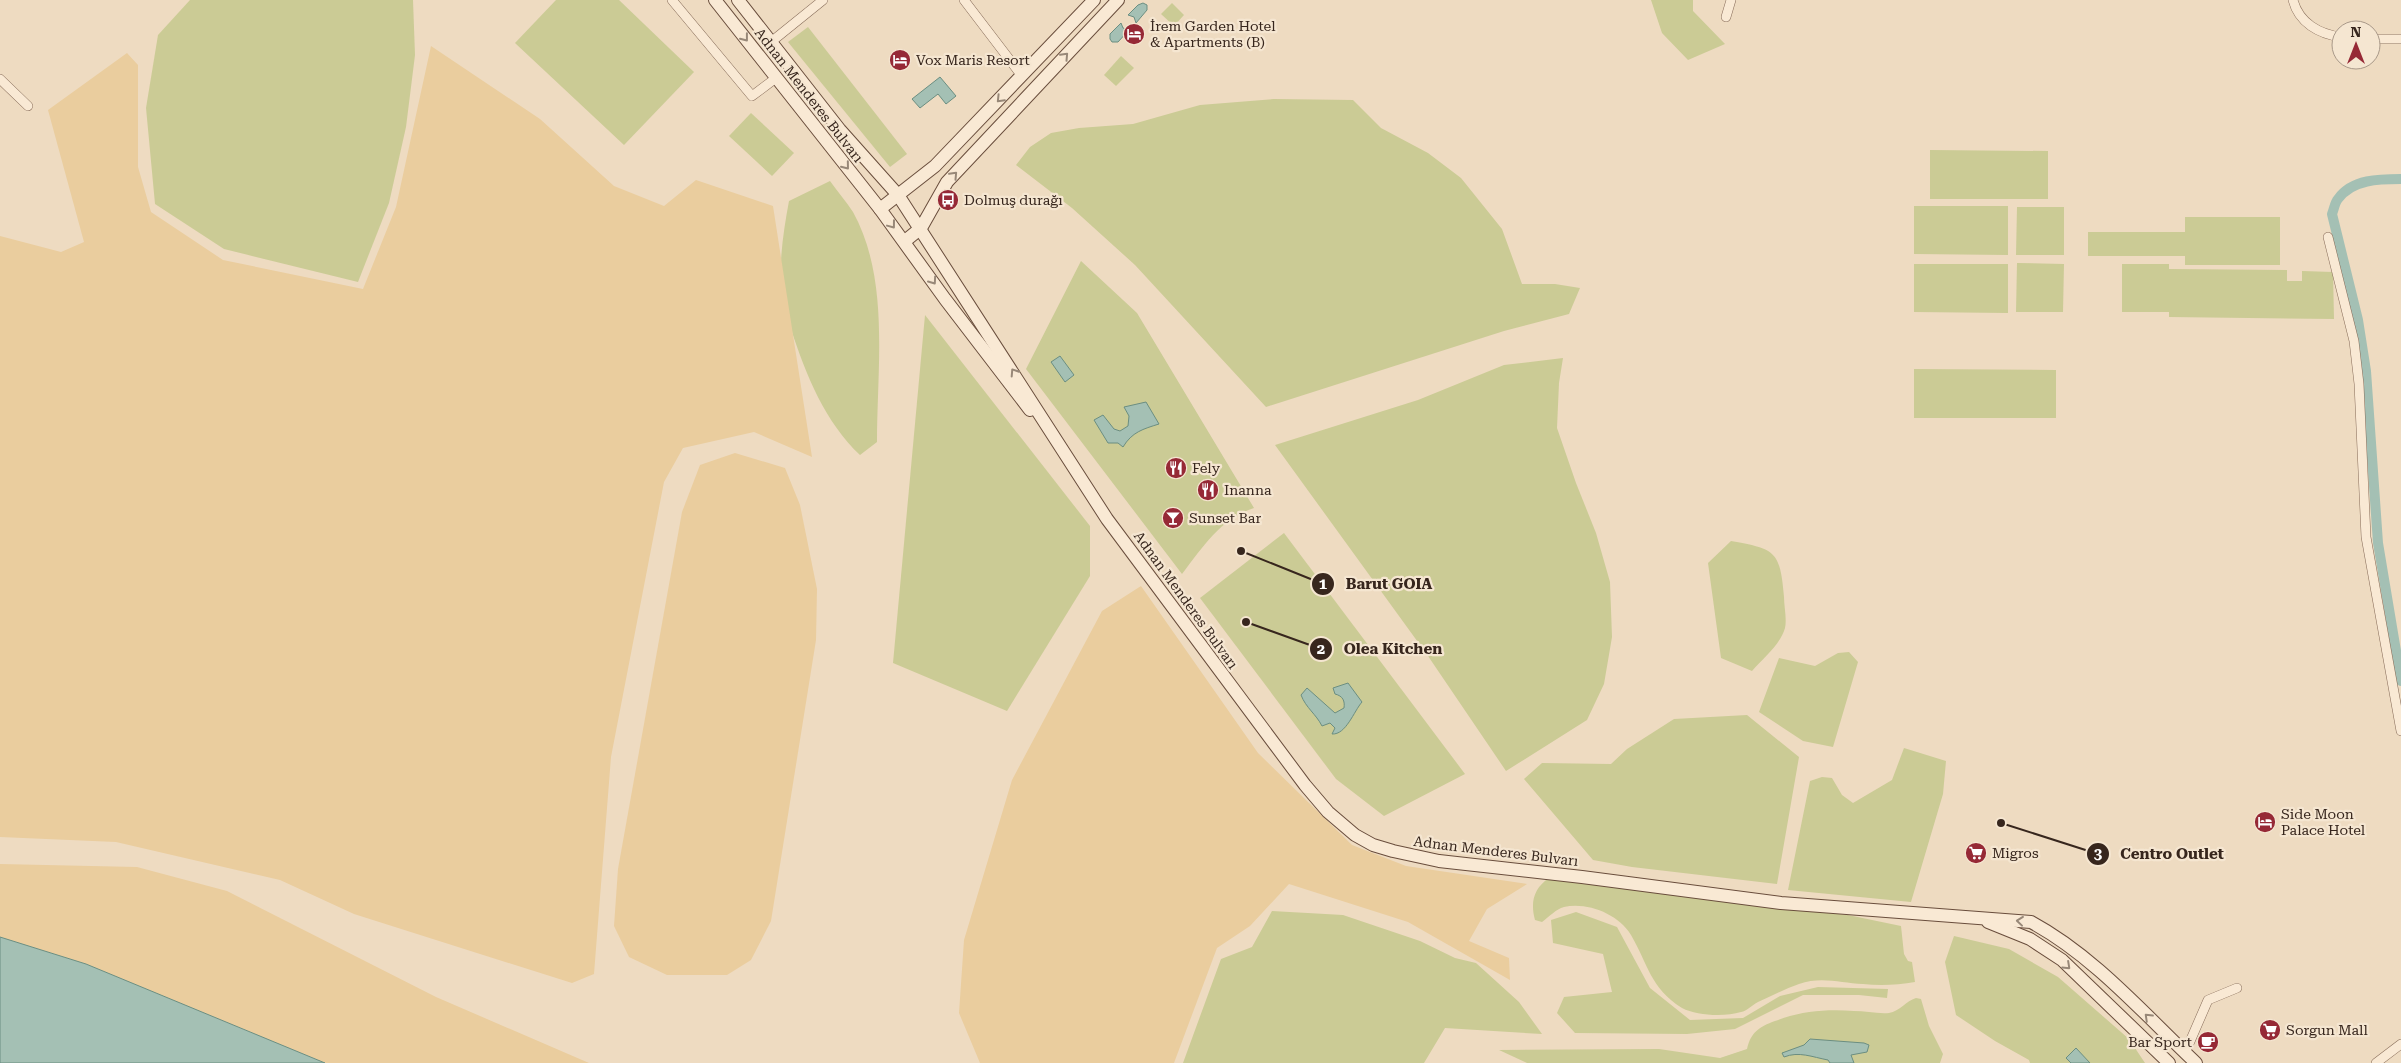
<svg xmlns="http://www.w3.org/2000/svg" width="2401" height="1063" font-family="'Roboto Serif',serif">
<rect width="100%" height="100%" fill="#eedbc1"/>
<g fill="#cbcb95">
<polygon points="190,0 413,0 415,55 406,127 389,203 358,282 224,249 155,204 146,108 158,35"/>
<polygon points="556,0 619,0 694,72 624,145 515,43"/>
<polygon points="1651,0 1693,0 1693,11 1725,44 1688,60 1662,33"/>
<polygon points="1172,3 1184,15 1174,26 1161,14"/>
<polygon points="808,27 907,154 890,167 788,42"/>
<polygon points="1121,56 1134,68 1116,86 1104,75"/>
<polygon points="1274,99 1353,100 1381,128 1428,153 1461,178 1502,229 1522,284 1555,284 1580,288 1569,314 1504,331 1266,407 1135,265 1072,208 1016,165 1030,147 1051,133 1079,128 1133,124 1200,105"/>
<polygon points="751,113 794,153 772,176 729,136"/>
<polygon points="1930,150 2048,151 2048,199 1930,199"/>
<path d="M830,181C837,191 846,201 853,212C890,279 877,367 877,442L860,455C825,422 806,375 791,329C788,320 784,310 782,300C778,267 783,233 789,201Z"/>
<polygon points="1914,206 2008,206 2008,255 1914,254"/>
<polygon points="2017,207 2064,207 2064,255 2016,255"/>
<polygon points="2185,217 2280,217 2280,265 2185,265 2185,256 2088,256 2088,232 2185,232"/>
<path d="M1081,261L1137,313L1254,508C1220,519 1203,547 1182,574L1026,369Z"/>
<polygon points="2017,263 2064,264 2063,312 2016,312"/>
<polygon points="1914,264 2008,264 2008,313 1914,312"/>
<polygon points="2122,264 2169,264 2169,269 2287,270 2287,281 2302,281 2302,271 2333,272 2334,319 2169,317 2169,312 2122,312"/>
<polygon points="925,315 1090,526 1090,576 1007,711 893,663"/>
<polygon points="1563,358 1559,383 1557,428 1576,483 1596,533 1610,582 1612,637 1604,684 1587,720 1506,771 1428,656 1275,445 1418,400 1504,365"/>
<polygon points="1914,369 2056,370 2056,418 1914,418"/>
<polygon points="1284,533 1465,774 1384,816 1336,779 1200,598"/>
<path d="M1731,541C1776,549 1780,551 1784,597C1784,606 1787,619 1785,628C1780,645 1763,658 1752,671L1721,658L1708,563Z"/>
<polygon points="1849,652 1858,662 1833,747 1803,741 1759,712 1779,658 1815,666 1838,653"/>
<polygon points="1747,715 1799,757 1777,884 1632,867 1593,860 1524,779 1542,763 1611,764 1627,749 1674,719"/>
<polygon points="1904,748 1946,761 1943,794 1911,902 1788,890 1810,781 1822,777 1832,778 1842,795 1853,803 1892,780"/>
<path d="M1549,878L1740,904L1848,915L1901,926L1904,954L1908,961L1912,962L1915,982C1898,985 1880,986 1863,984C1841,983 1821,976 1799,984C1785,989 1771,996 1758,1002C1752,1005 1747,1011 1741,1012C1725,1017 1697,1016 1682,1008C1650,988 1648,964 1631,935C1618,914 1588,902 1564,907C1556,909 1549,917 1542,922L1535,920C1530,902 1534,888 1549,878Z"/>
<polygon points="1272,911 1343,915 1420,941 1455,958 1476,963 1519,1002 1542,1034 1445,1028 1424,1063 1183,1063 1221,959 1252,947"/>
<polygon points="1576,912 1617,927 1650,988 1690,1020 1743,1018 1780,996 1818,987 1888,989 1887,998 1859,995 1803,995 1735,1029 1687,1034 1575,1033 1557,1013 1564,997 1612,992 1603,954 1553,943 1551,920"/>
<polygon points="1954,936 2009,949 2058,977 2129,1039 2145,1063 2030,1063 2029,1060 1995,1041 1956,1015 1945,962"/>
<path d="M1916,998L1921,999L1929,1026L1943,1054L1940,1063H1527L1499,1050L1659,1049L1720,1058L1747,1049C1751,1032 1759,1027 1775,1021C1801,1011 1826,1009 1854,1011C1865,1011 1878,1014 1889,1013C1900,1011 1906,1001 1916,998Z"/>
</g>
<g fill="#eacd9e">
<polygon points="431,46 540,119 614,186 664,206 696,180 773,206 812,457 754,432 683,448 664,482 611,757 594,974 572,983 354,914 280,880 116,842 0,837 0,236 61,252 84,242 48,110 127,53 138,65 138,167 151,212 223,260 363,289 396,207"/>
<polygon points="735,453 785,468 800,505 817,589 816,640 771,921 751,960 727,975 667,975 629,957 614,926 618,869 682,512 700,465"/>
<polygon points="1141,586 1258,753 1352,845 1406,866 1527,884 1487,909 1469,941 1509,958 1510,980 1408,922 1289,884 1250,926 1217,948 1174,1063 980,1063 959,1013 964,940 1012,780 1102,611"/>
<polygon points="0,864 137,867 227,891 436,997 589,1063 325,1063 86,964 0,937"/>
</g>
<g fill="#a4c0b4" stroke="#6b8e81">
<polygon points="1143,3 1147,5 1147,10 1136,23 1134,17 1128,15 1138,5"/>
<polygon points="1121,23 1123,28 1129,30 1118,42 1112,42 1110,39 1110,34"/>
<polygon points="940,77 956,96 946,104 938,94 920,108 912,99"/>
<polygon points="1060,356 1074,375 1065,382 1051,362"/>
<path d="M1146,402L1159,424C1143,429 1132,432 1123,447L1118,443H1108L1094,420L1103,415L1114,429L1120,431L1128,426L1129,416L1124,407Z"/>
<path d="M1348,683L1362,702C1354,711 1346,735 1332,734L1335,728L1330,723L1322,726C1316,714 1306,708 1301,695L1307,688L1335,713L1344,708C1345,701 1343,696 1335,694L1333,688Z"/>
<polygon points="0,937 86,964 325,1063 0,1063"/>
<path d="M1810,1039L1864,1043L1869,1045L1867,1052L1851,1055L1854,1063H1830L1828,1060C1812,1057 1799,1051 1784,1057L1782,1053L1804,1045Z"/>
<polygon points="2076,1048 2090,1063 2071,1063 2066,1058"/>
</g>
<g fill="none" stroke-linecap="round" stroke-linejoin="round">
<path stroke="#a4c0b4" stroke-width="10" d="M2401,179C2380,179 2352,179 2338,199C2335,202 2334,209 2332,214L2358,320L2366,371L2378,543L2401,681"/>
<g stroke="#876c59" stroke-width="10">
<g id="minor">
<polyline points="672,0 752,96 776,78"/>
<polyline points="964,0 1022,76"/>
<path d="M2293,0C2299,23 2319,34 2341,37"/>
<polyline points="1726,17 1731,0"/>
<polyline points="2371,39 2401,39"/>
<polyline points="771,42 823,0"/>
<polyline points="0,79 28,106"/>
<polyline points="2328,237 2354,341 2359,384 2366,537 2401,731"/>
<polyline points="2185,1053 2208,1000 2237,988"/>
<polyline points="2376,1063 2401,1044"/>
</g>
</g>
<g stroke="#694d3c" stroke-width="14">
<g id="secondary">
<polyline points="715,0 880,209 945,299 1030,410"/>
<path d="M738,0L840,130L898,195L1107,519L1305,785L1328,812L1355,835L1373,845L1393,851L1439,861L1582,877L1781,903L2031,922C2094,956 2144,1014 2196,1063"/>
<polyline points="880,209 935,166 1094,0"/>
<polyline points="905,241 921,228 947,182 1118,0"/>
<polyline points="1988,922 2030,939 2062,960 2169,1063"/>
</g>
</g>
<use href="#minor" stroke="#f9e9d4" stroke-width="9"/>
<use href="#secondary" stroke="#f9e9d4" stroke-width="12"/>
</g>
<defs><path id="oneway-chevron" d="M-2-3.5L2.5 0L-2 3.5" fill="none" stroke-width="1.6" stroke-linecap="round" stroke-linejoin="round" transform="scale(1.25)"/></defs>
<g stroke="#988878">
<use href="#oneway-chevron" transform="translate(745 38) rotate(52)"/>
<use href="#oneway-chevron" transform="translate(1065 56) rotate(-47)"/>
<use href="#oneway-chevron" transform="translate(1000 99) rotate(134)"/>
<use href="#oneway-chevron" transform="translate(846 166) rotate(51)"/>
<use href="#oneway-chevron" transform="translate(954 175) rotate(-47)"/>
<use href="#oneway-chevron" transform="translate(892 225) rotate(53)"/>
<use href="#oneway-chevron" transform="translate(933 281) rotate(55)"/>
<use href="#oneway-chevron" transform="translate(1014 372) rotate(-123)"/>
<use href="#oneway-chevron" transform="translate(2020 921) rotate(-174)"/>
<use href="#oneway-chevron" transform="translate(2067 966) rotate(43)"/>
<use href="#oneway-chevron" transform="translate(2148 1017) rotate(-136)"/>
</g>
<defs>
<g id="hotel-disc" transform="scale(1.125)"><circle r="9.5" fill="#962936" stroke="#f5e6d1"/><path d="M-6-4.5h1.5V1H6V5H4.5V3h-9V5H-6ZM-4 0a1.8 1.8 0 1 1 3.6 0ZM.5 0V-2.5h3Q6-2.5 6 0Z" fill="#fff"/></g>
<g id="bus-disc" transform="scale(1.125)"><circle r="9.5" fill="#962936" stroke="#f5e6d1"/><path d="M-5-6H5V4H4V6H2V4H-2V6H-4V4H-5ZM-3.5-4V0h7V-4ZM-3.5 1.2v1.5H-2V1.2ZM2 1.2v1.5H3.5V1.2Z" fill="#fff"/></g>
<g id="restaurant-disc" transform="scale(1.125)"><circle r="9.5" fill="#962936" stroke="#f5e6d1"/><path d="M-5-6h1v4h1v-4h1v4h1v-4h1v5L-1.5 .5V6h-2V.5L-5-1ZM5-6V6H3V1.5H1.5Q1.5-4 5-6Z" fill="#fff"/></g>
<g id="bar-disc" transform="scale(1.125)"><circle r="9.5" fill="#962936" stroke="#f5e6d1"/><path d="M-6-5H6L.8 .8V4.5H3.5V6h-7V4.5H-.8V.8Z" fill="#fff"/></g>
<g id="supermarket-disc" transform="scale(1.125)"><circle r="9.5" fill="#962936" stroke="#f5e6d1"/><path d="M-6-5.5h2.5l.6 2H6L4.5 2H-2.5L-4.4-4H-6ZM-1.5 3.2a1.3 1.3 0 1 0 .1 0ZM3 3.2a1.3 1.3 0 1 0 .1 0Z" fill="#fff"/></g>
<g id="cafe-disc" transform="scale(1.125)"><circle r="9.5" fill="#962936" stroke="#f5e6d1"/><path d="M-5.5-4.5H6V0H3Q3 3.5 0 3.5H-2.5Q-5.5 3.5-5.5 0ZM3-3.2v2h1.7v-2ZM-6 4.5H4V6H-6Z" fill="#fff"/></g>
</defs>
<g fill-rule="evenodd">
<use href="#hotel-disc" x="1134" y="34"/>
<use href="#hotel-disc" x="900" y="60"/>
<use href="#bus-disc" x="948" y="200"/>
<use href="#restaurant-disc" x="1176" y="468"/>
<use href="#restaurant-disc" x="1208" y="490"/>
<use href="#bar-disc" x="1173" y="518"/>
<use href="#hotel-disc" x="2265" y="822"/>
<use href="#supermarket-disc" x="1976" y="853"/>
<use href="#supermarket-disc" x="2270" y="1030"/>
<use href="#cafe-disc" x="2208" y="1042"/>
</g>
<g text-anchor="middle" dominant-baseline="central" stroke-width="4.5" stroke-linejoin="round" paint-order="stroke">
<g font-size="14" fill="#37261d" stroke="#f5e6d1" text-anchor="start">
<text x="1150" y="26">İrem Garden Hotel<tspan x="1150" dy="16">&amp; Apartments (B)</tspan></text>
<text x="916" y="60">Vox Maris Resort</text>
<text x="964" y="200">Dolmuş durağı</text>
<text x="1192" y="468">Fely</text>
<text x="1224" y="490">Inanna</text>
<text x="1189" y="518">Sunset Bar</text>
<text x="2281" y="814">Side Moon<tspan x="2281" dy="16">Palace Hotel</tspan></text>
<text x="1992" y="853">Migros</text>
<text x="2286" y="1030">Sorgun Mall</text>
<text x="2192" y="1042" text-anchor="end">Bar Sport</text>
</g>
<g font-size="14" fill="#37261d" stroke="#f5e6d1">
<text transform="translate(809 95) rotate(52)">Adnan Menderes Bulvarı</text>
<text transform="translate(1186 600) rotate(54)">Adnan Menderes Bulvarı</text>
<text transform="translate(1496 851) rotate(7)">Adnan Menderes Bulvarı</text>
</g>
</g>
<path fill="none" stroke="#37261d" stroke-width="2" d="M1241 551L1323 584M1246 622L1321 649M2001 823L2098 854"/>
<g fill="#37261d" stroke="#f5e6d1" stroke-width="2">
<circle cx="1241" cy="551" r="5"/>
<circle cx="1246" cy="622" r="5"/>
<circle cx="2001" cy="823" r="5"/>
<circle cx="1323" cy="584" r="12"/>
<circle cx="1321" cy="649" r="12"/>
<circle cx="2098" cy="854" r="12"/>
</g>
<g font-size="15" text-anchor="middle" font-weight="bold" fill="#fff">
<text x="1323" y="589">1</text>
<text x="1321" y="654">2</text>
<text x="2098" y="859">3</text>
</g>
<g font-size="15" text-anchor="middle" font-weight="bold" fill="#37261d" stroke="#f5e6d1" stroke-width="4.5" stroke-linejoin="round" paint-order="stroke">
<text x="1389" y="589">Barut GOIA</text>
<text x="1393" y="654">Olea Kitchen</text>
<text x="2172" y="859">Centro Outlet</text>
</g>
<g transform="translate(2356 45)"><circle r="24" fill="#f5e6d1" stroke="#a99989"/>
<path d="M0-4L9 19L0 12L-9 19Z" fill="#962936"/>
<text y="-8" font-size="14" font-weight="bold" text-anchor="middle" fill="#37261d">N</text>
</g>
</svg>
